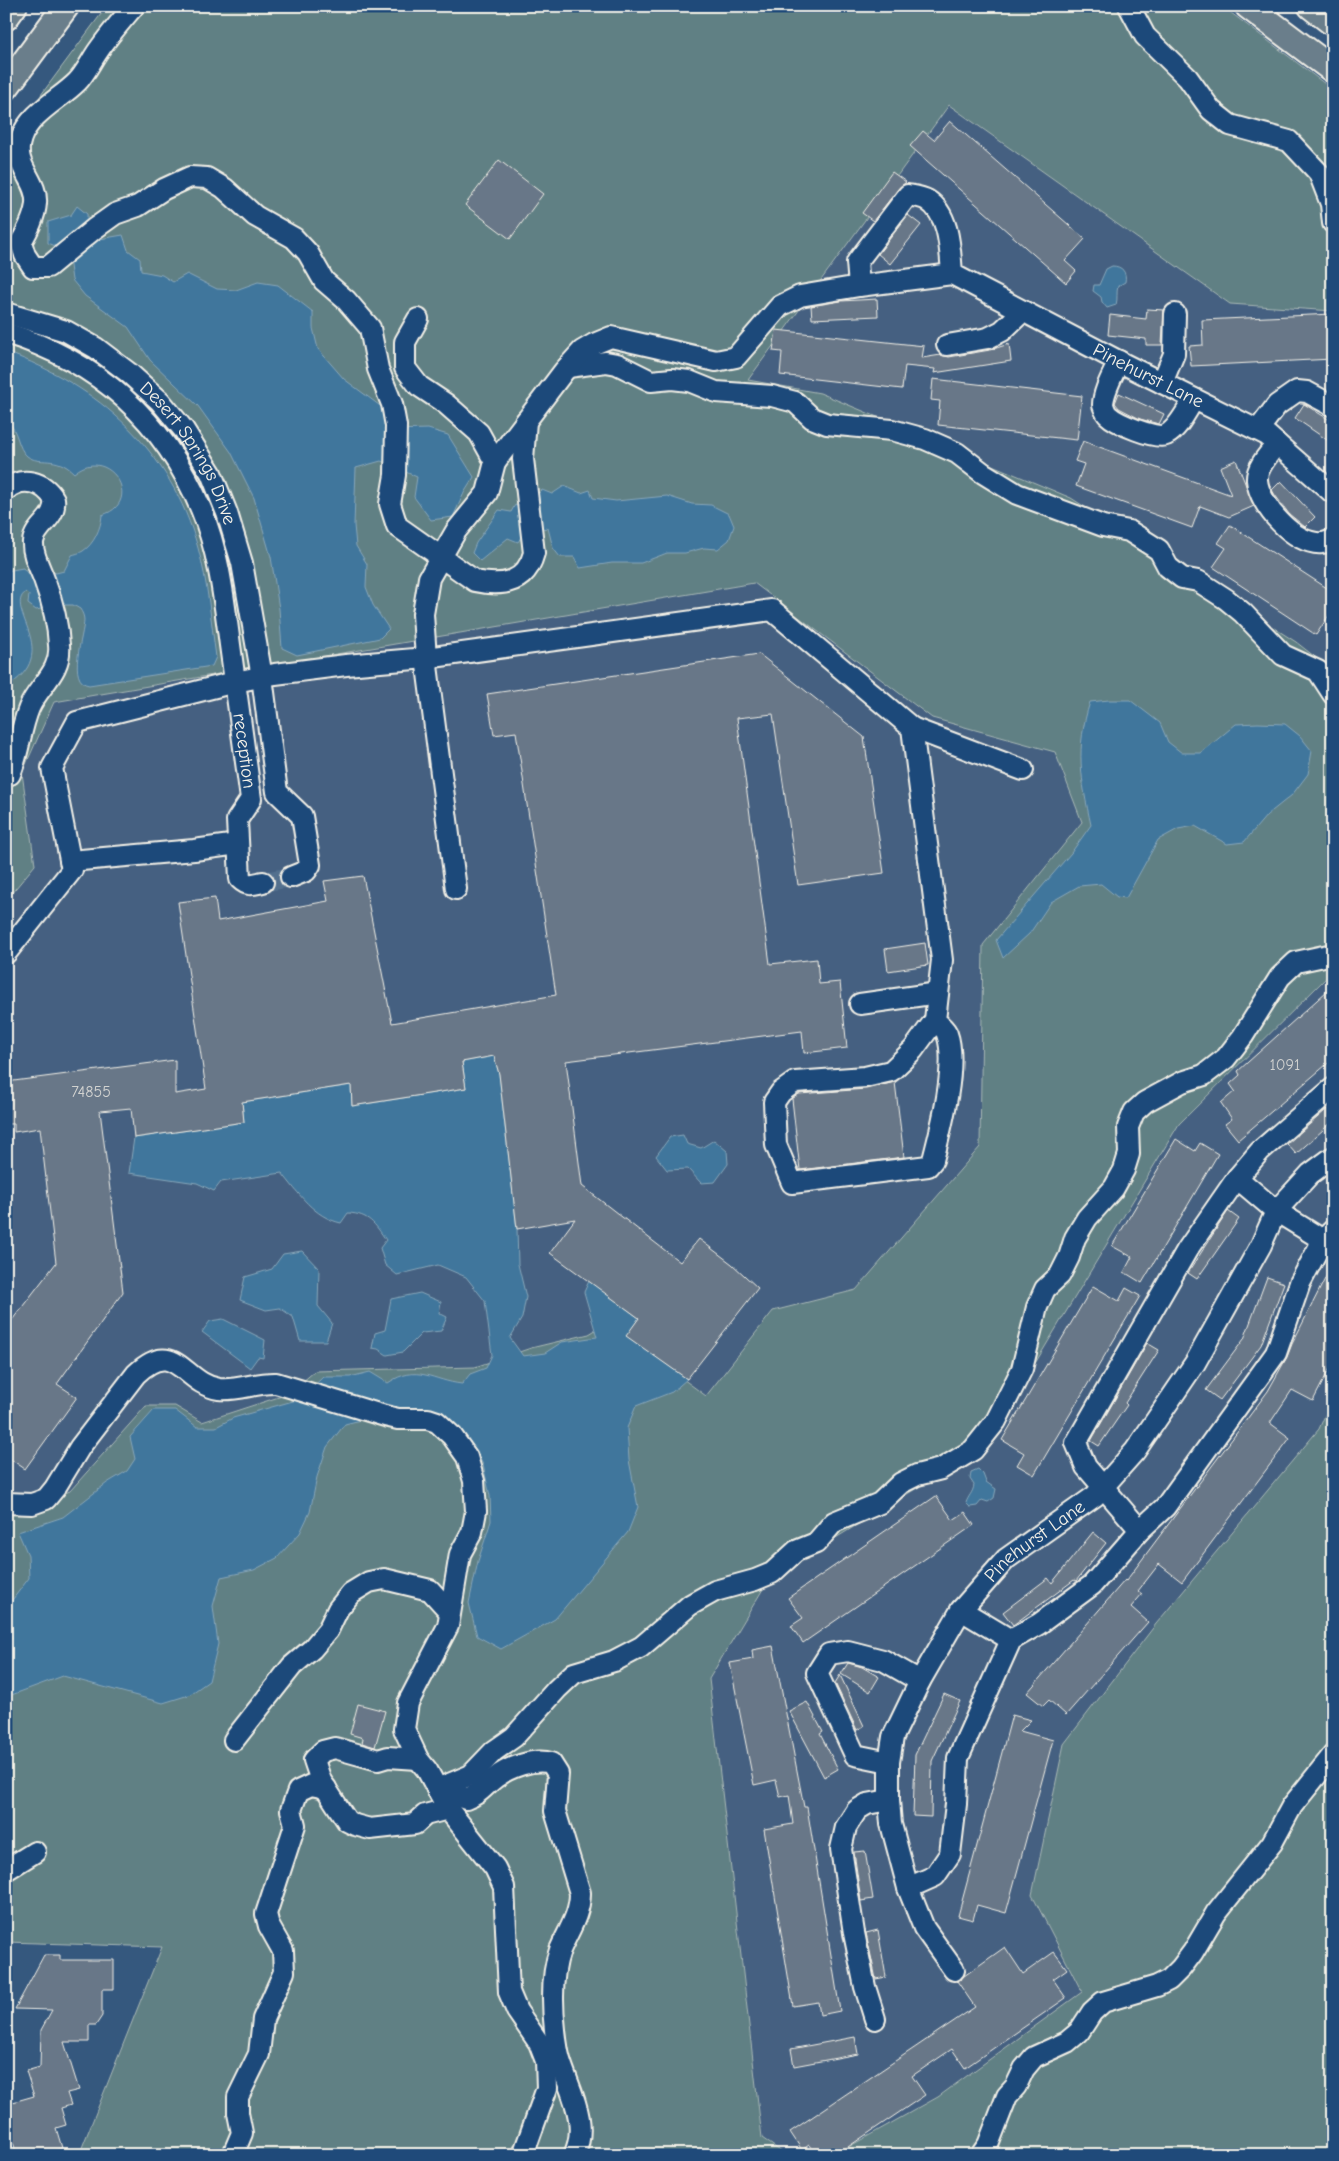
<svg xmlns="http://www.w3.org/2000/svg" width="1339" height="2161" font-family="'Comic Neue',sans-serif">
<rect width="100%" height="100%" fill="#35587e"/>
<filter id="ink" filterUnits="userSpaceOnUse"><feTurbulence type="fractalNoise" baseFrequency=".02" numOctaves="2"/><feDisplacementMap in="SourceGraphic" scale="10" xChannelSelector="R" yChannelSelector="G"/><feConvolveMatrix kernelMatrix="1 2 1 2 8 2 1 2 1" color-interpolation-filters="sRGB"/></filter>
<g filter="url(#ink)">
<g fill="#446181">
<polygon points="949,105 1230,304 1333,311 1333,671 1296,642 1071,498 820,393 748,380"/>
<polygon points="754,583 932,718 1055,752 1082,822 983,945 980,1147 856,1290 773,1311 706,1396 607,1323 589,1334 531,1348 475,1367 423,1367 288,1394 201,1422 175,1406 107,1448 70,1491 10,1515 6,1590 6,900 35,865 22,773 54,702"/>
<polygon points="1333,971 1333,1397 1319,1429 1156,1624 1064,1744 1032,1895 1083,1992 938,2097 834,2155 786,2155 762,2138 709,1679 769,1579 1013,1400 1179,1124"/>
</g>
<g fill="#608084" stroke="#aab8b6">
<polygon points="107,6 1222,6 1333,90 1333,311 1230,304 949,105 748,380 820,393 1071,498 1296,642 1333,671 1333,971 1179,1124 1013,1400 956,1464 769,1579 709,1679 762,2138 786,2155 79,2155 162,1947 6,1942 6,1590 10,1515 70,1491 146,1406 175,1406 202,1422 288,1394 315,1371 475,1367 531,1348 589,1334 607,1323 706,1396 773,1311 856,1290 980,1147 983,945 1082,822 1055,752 932,718 754,583 54,702 22,773 35,865 6,900 6,142"/>
<polygon points="1333,1397 1333,2155 834,2155 938,2097 1082,1992 1032,1895 1064,1744 1156,1624 1319,1429"/>
</g>
<g fill="#40769c" stroke="#88a7ba">
<polygon points="77,206 87,214 88,241 123,235 128,250 140,259 141,271 162,275 173,282 187,274 217,289 236,290 258,282 278,285 313,312 313,328 318,349 344,379 387,411 393,430 428,429 448,435 474,477 464,493 453,517 431,520 414,497 417,477 381,461 356,468 354,525 356,546 367,564 366,587 373,605 389,629 380,638 297,655 282,648 279,609 271,557 254,498 231,452 198,406 150,360 128,327 85,296 72,280 68,251 48,243 48,222 71,215"/>
<path d="M1112,266C1122,266 1127,272 1125,282L1118,286C1116,293 1118,298 1116,305L1107,308L1102,302L1101,297L1093,291L1094,285H1099L1106,269Z"/>
<path d="M6,352C99,386 171,450 198,548C208,583 211,621 216,657L212,666L89,685C66,682 84,635 84,620C84,616 82,612 80,609L73,605H61L36,610L28,604L29,595L26,592C2,608 65,653 6,687V571L23,568L28,574L46,570L56,573L64,571L72,555C75,554 80,553 83,551C94,544 101,528 102,515C146,502 108,444 74,473C55,454 40,466 27,456C17,448 19,431 6,419Z"/>
<polygon points="564,486 581,493 590,490 593,498 616,501 667,496 692,504 711,505 729,514 734,526 729,540 718,549 704,548 685,553 667,553 641,563 612,563 580,568 574,557 560,557 553,548 548,528 525,531 518,542 508,538 480,561 472,553 476,543 499,510 511,512 515,505 522,508 542,490 552,494"/>
<path d="M1109,700H1130L1160,723L1168,742L1182,753H1201L1236,724L1258,723L1285,724L1300,736L1312,751L1308,774L1292,795L1267,815L1244,842L1227,844L1195,826L1178,829L1158,840L1126,898L1117,897L1101,884L1079,886L1051,902L1030,933L1003,958L996,940L1071,853L1091,825C1081,779 1075,749 1090,702Z"/>
<path d="M494,1056L499,1074L517,1229L518,1264L526,1297L522,1318L510,1338L523,1356L545,1353L562,1342L597,1337L584,1292L589,1281L639,1318L627,1336L687,1379L672,1392L636,1406L627,1428L629,1460L638,1507L628,1532L555,1619L501,1649L477,1636L469,1603L478,1561L491,1521L490,1496L483,1465L475,1449L442,1411L399,1410L345,1424L327,1447L317,1477L310,1512L300,1533L277,1558L254,1570L221,1577L213,1606L218,1644L209,1681L189,1695L163,1703L63,1676L6,1697V1646L12,1638L6,1618V1608L29,1578L28,1555L18,1532L63,1517L107,1483L127,1471L135,1459L130,1437L154,1410H175L197,1427H216L233,1418L300,1399L323,1377H350L370,1372L388,1383C417,1363 433,1381 462,1384L470,1374L486,1368L492,1355L485,1301L466,1277L438,1265L397,1275L385,1265L380,1248L386,1240C375,1224 369,1214 348,1213L341,1223C314,1217 299,1194 282,1173L221,1182L214,1191L197,1183L129,1173L134,1138L244,1122L242,1102L351,1085L352,1106L466,1088L462,1062Z"/>
<polygon points="683,1135 687,1144 701,1148 714,1140 727,1151 728,1164 715,1182 701,1183 688,1169 667,1170 656,1156 670,1137"/>
<polygon points="302,1251 319,1269 318,1306 332,1323 326,1341 300,1341 293,1317 280,1308 266,1310 240,1300 245,1277 272,1269 283,1254"/>
<polygon points="420,1293 441,1302 439,1313 447,1317 441,1331 422,1333 403,1352 387,1355 378,1349 372,1348 375,1333 385,1330 391,1299"/>
<polygon points="223,1319 265,1340 263,1358 258,1357 250,1368 202,1332 210,1321"/>
<path d="M978,1469L983,1474L986,1482L996,1489L994,1498L988,1502L982,1500L977,1506L970,1507L966,1503C968,1496 973,1493 974,1485L970,1479L971,1472Z"/>
</g>
<g fill="#687788" stroke="#f4f1e8">
<polygon points="950,121 1085,239 1065,261 1076,271 1066,283 910,146 923,131 934,140"/>
<polygon points="499,160 543,194 510,239 465,205"/>
<polygon points="892,172 906,182 899,188 873,221 862,213"/>
<polygon points="908,215 921,225 890,264 878,254"/>
<polygon points="877,299 878,316 812,319 811,306 841,301"/>
<polygon points="1147,309 1164,310 1162,345 1146,345 1146,339 1108,335 1110,315 1146,319"/>
<polygon points="1333,314 1333,359 1191,366 1189,346 1203,345 1202,320"/>
<polygon points="776,330 924,346 922,358 941,355 949,357 990,350 1009,344 1011,361 934,373 935,369 905,366 902,389 780,375 782,352 773,351"/>
<polygon points="933,379 1082,396 1077,440 938,425 940,401 931,400"/>
<polygon points="1119,393 1164,414 1159,424 1140,419 1119,408 1115,403"/>
<polygon points="1304,404 1333,422 1333,444 1295,418"/>
<polygon points="1083,441 1231,495 1220,467 1236,460 1254,506 1229,517 1200,506 1192,528 1076,486 1084,464 1075,461"/>
<polygon points="1281,481 1315,517 1305,527 1289,514 1275,495 1272,490"/>
<polygon points="1230,525 1333,592 1333,609 1316,635 1213,567 1226,548 1218,543"/>
<polygon points="759,654 864,737 884,873 798,885 773,714 737,718 770,964 817,959 819,984 840,982 847,1048 804,1053 802,1031 566,1061 582,1186 680,1262 699,1239 732,1264 758,1288 687,1379 626,1336 639,1318 550,1253 575,1219 517,1229 499,1074 494,1056 462,1062 466,1088 352,1106 351,1085 242,1102 244,1122 134,1138 131,1108 100,1111 123,1292 57,1384 77,1397 25,1469 6,1456 6,1328 56,1263 40,1128 14,1132 14,1124 6,1124 6,1082 175,1060 175,1094 206,1089 178,902 215,898 218,921 328,901 324,881 363,876 392,1023 556,995 516,732 494,735 487,694"/>
<polygon points="925,943 928,965 888,971 885,949"/>
<polygon points="1327,991 1333,998 1333,1059 1238,1140 1225,1124 1232,1119 1221,1103 1235,1091 1230,1084 1240,1075 1238,1071"/>
<polygon points="895,1082 904,1157 800,1170 792,1099 799,1094 866,1089"/>
<polygon points="1333,1104 1333,1121 1296,1154 1287,1144"/>
<polygon points="1176,1139 1195,1151 1200,1143 1218,1154 1142,1283 1124,1272 1132,1257 1112,1246"/>
<polygon points="1228,1211 1239,1219 1197,1279 1188,1273"/>
<polygon points="1333,1263 1333,1362 1313,1401 1292,1390 1270,1423 1290,1438 1182,1582 1159,1564 1138,1591 1142,1594 1131,1607 1148,1622 1066,1715 1049,1700 1043,1706 1027,1693 1125,1580 1126,1581 1268,1391 1287,1357 1292,1344"/>
<polygon points="1267,1277 1284,1283 1261,1345 1220,1400 1206,1390 1244,1339"/>
<polygon points="1093,1286 1119,1301 1126,1288 1140,1296 1034,1475 1017,1465 1024,1453 1002,1440"/>
<polygon points="1147,1343 1159,1350 1125,1403 1127,1405 1099,1446 1091,1441"/>
<polygon points="936,1496 953,1520 965,1512 974,1525 803,1643 791,1626 803,1618 788,1598"/>
<polygon points="1093,1532 1106,1543 1076,1581 1074,1580 1013,1625 1003,1612 1048,1578 1052,1583"/>
<polygon points="773,1646 804,1807 807,1807 840,2011 820,2015 818,2002 793,2006 764,1829 793,1824 789,1795 780,1797 776,1780 754,1785 730,1663 753,1659 752,1650"/>
<polygon points="848,1663 862,1667 879,1677 870,1692 841,1674"/>
<polygon points="840,1675 864,1726 857,1730 835,1683"/>
<polygon points="944,1694 960,1701 932,1761 931,1817 913,1816 915,1755"/>
<polygon points="807,1702 823,1732 820,1734 838,1769 824,1777 789,1711"/>
<polygon points="358,1704 385,1711 375,1747 362,1743 363,1738 350,1734"/>
<polygon points="1012,1715 1031,1720 1020,1731 1053,1740 1006,1913 977,1905 973,1920 958,1916"/>
<polygon points="865,1851 873,1899 861,1901 854,1852"/>
<polygon points="878,1930 886,1977 876,1979 866,1933"/>
<polygon points="1005,1947 1023,1974 1054,1952 1067,1969 1053,1979 1066,1998 965,2068 952,2049 912,2076 925,2095 836,2155 816,2155 809,2145 802,2150 790,2132 975,2007 957,1981"/>
<polygon points="44,1955 60,1955 60,1960 114,1960 114,1989 102,1989 102,2016 96,2025 89,2025 89,2042 64,2042 79,2090 67,2093 71,2105 61,2108 66,2125 56,2128 62,2148 39,2155 17,2155 6,2120 6,2104 34,2096 26,2071 40,2067 41,2030 52,2010 15,2009"/>
<polygon points="855,2037 858,2054 794,2066 791,2049"/>
</g>
<g fill="none" stroke-linecap="round" stroke-linejoin="round">
<polyline stroke="#526f8e" stroke-width="20" stroke-dasharray="20 10" stroke-linecap="butt" points="263,882 291,877"/>
<g stroke="#f4f1e8" stroke-width="24">
<g id="minor">
<path d="M134,6C121,21 109,35 98,51C91,61 85,74 77,82C59,100 30,113 21,138C11,165 38,180 36,203C35,217 28,230 21,242L25,255L33,267H48L94,229L115,214L138,206L164,189L190,177L207,178L224,188L255,216L294,238L308,253L324,281L346,300L370,328L378,369L392,404L396,426L395,475L390,504L397,526L475,581C503,587 526,583 534,553L523,459L526,421"/>
<polyline points="1129,6 1145,36 1188,78 1211,110 1230,125 1289,141 1319,173 1331,204 1333,223"/>
<path id="s1" d="M952,274C950,250 950,214 927,200C922,197 914,196 908,195L857,262L859,286L952,274L1126,365L1267,435L1333,493"/>
<path id="s2" d="M6,313L66,331L96,348L129,373L160,401L184,430L211,473L227,513L242,563L262,677L277,792L302,816L310,865L306,871L291,877"/>
<polyline points="418,319 405,342 405,368 419,386 446,404 479,433 495,462 487,493 456,531 429,578 423,614 426,658 456,889"/>
<path id="s3" d="M6,333C97,361 164,420 201,509C219,552 224,599 230,645C237,696 244,748 251,799L237,820L240,879C248,887 254,884 263,882"/>
<polyline points="947,345 988,338 1002,331 1023,311"/>
<path d="M1119,361C1114,373 1103,391 1103,405C1104,408 1106,413 1108,415C1116,423 1156,440 1166,435C1178,429 1187,410 1194,399"/>
<polyline points="568,367 606,362 617,364 651,381 672,379 689,381 716,392 772,396 795,402 812,418 827,424 892,430 925,439 957,453 983,473 1017,494 1103,526 1129,531 1159,550 1168,567 1182,578 1198,581 1226,599 1243,613 1283,655 1318,671 1333,694"/>
<polyline points="1162,383 1174,354 1175,314"/>
<polyline points="1258,430 1277,405 1297,391 1307,392 1333,406"/>
<path d="M1277,444C1270,453 1256,467 1257,480C1259,505 1295,546 1322,543C1325,543 1329,541 1333,540"/>
<polyline points="495,462 564,371 582,351 594,344 611,337 716,361 736,357 780,306 800,296 859,286"/>
<path d="M6,490C22,475 44,482 54,499C57,519 35,525 33,542C32,555 41,570 45,582C52,601 58,624 59,645C62,672 38,686 29,708C20,730 19,753 10,774L6,775"/>
<polyline points="912,728 1023,770"/>
<polyline points="70,861 194,850 238,844"/>
<path d="M6,953L72,870L52,768L77,722L235,682L275,674L346,665L426,658L772,610L912,728L942,960L935,1020L913,1050L891,1071L865,1077L795,1082L781,1092L774,1102L776,1145L792,1183L928,1166L933,1160C941,1129 958,1064 947,1034C946,1029 938,1024 935,1020"/>
<polyline points="860,1004 938,993"/>
<polyline points="1237,1178 1276,1211 1323,1240"/>
<path d="M6,1503L32,1504L46,1499L55,1488L80,1447L136,1374C176,1336 183,1384 219,1389C238,1391 257,1382 276,1383L385,1416L398,1419H428L437,1422L452,1436L467,1457L474,1481L476,1511L472,1532L460,1554L448,1626L408,1703L404,1729L418,1759L427,1770L448,1809L495,1868L504,1887L509,1992L517,2011L539,2043L546,2061L547,2088L523,2155"/>
<polyline points="1140,1530 1086,1467 1076,1443 1187,1250 1237,1178 1260,1151 1333,1088"/>
<polyline points="961,1610 1011,1640"/>
<polyline points="234,1740 292,1666 312,1649 328,1630 338,1609 351,1593 369,1582 384,1579 430,1590 450,1612"/>
<polyline points="418,1759 388,1757 378,1760 335,1748 323,1751 314,1760 321,1781 347,1821 355,1825 370,1829 415,1824 425,1815 448,1809"/>
<polyline points="889,1762 855,1755 817,1673 829,1654 848,1651 883,1660 920,1681"/>
<polyline points="437,1789 471,1775 494,1751 514,1737 557,1689 574,1673 614,1661 641,1647 690,1605 715,1591 755,1580 772,1573 796,1551 816,1543 834,1522 880,1503 901,1483 917,1475 941,1469 973,1450 996,1421 1022,1369 1037,1307 1045,1289 1060,1275 1069,1257 1075,1238 1087,1218 1114,1188 1124,1170 1129,1154 1128,1127 1134,1112 1145,1102 1182,1082 1204,1075 1226,1058 1243,1036 1280,977 1296,962 1333,954"/>
<path d="M437,1789L466,1799C480,1794 483,1787 495,1778C509,1767 534,1758 551,1763L558,1774L555,1811L580,1893C580,1915 568,1931 560,1950C551,1975 552,2004 555,2030C556,2039 557,2050 560,2060C569,2090 590,2123 574,2155"/>
<polyline points="6,1870 35,1852"/>
<polyline points="908,1888 935,1876 950,1854 956,1804 958,1758 1011,1640 1039,1624 1092,1585 1140,1530 1165,1507 1276,1353 1300,1283 1323,1240 1333,1230"/>
<path id="s4" d="M954,1970L924,1928L908,1888L891,1824L889,1800V1762L893,1737L920,1681L961,1610L1006,1559L1095,1496L1135,1451L1195,1363L1261,1245L1276,1211L1310,1174L1333,1157"/>
<polyline points="875,2019 865,1987 854,1933 841,1849 846,1827 857,1810 867,1804 889,1800"/>
<polyline points="234,2152 242,2133 238,2113 238,2097 259,2054 263,2019 284,1972 283,1951 269,1926 266,1914 295,1825 291,1810 298,1791 311,1785 326,1788"/>
<polyline points="981,2155 988,2145 1007,2096 1016,2086 1024,2069 1034,2057 1067,2042 1079,2032 1092,2012 1103,2002 1157,1986 1169,1980 1181,1968 1193,1952 1216,1913 1272,1843 1292,1806 1333,1755"/>
</g>
</g>
<g stroke="#f4f1e8" stroke-width="29">
<g id="major">
<polyline points="1248,6 1333,70"/>
<polyline points="1311,6 1333,23"/>
<polyline points="6,17 14,6"/>
<polyline points="6,87 66,6"/>
</g>
</g>
<use href="#minor" stroke="#1f4a7a" stroke-width="20"/>
<use href="#major" stroke="#6b7e8b" stroke-width="25"/>
</g>
</g>
<g text-anchor="middle" dominant-baseline="central" stroke-width="4" stroke-linejoin="round" paint-order="stroke">
<g font-size="16" fill="#d1d2d0">
<text x="1285" y="1065">1091</text>
<text x="91" y="1092">74855</text>
</g>
<g font-size="19" fill="#f4f1e8" stroke="#1f4a7a">
<text stroke="none"><textPath href="#s1" startOffset="524">Pinehurst Lane</textPath></text>
<text stroke="none"><textPath href="#s2" startOffset="240">Desert Springs Drive</textPath></text>
<text stroke="none"><textPath href="#s3" startOffset="518">reception</textPath></text>
<text stroke="none"><textPath href="#s4" startOffset="494">Pinehurst Lane</textPath></text>
</g>
</g>
<rect width="1339" height="2161" fill="none" stroke="#1f4a7a" stroke-width="25"/>
<rect x="12" y="12" width="1314" height="2136" fill="none" stroke="#f4f1e8" stroke-width="2" filter="url(#ink)"/>
</svg>
